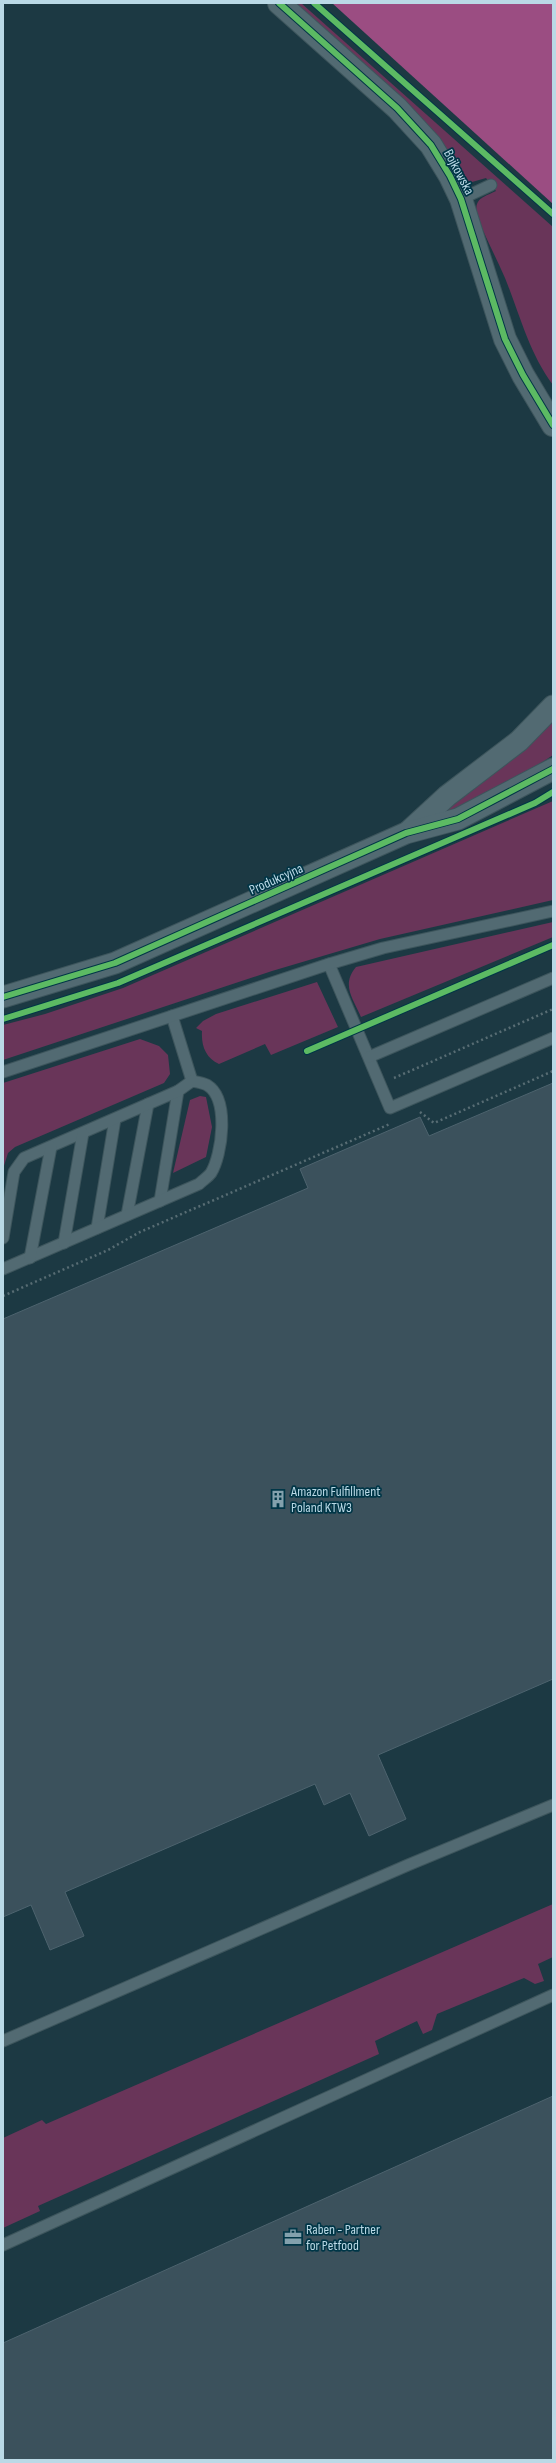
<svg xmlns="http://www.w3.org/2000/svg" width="556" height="2463" font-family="'Sofia Sans Condensed',sans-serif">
<rect width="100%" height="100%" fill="#1c3943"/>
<g fill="#693559">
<path d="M291,3H301L553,227V385C529,353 520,315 505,278C496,257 485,237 477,216C474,198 482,198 496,191L486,178L472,182L464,180Z"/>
<polygon points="553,721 553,755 507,786 447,813 445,809 511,759"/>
<polygon points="553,801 553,900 380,939 272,971 3,1060 3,1025 45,1014 123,988"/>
<path d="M553,922V937L361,1017C353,998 341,985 356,967Z"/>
<path d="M317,982L338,1027L271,1055L265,1044L219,1064C206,1058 201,1046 202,1031L196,1028L203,1021L216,1014Z"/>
<polygon points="140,1039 159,1046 168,1055 170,1074 164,1083 15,1147 8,1153 3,1169 3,1083"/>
<polygon points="200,1096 206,1097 212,1127 206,1157 173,1173 190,1100"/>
<polygon points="553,1904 553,1957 538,1964 544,1981 535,1984 524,1978 437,2014 432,2030 423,2034 417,2021 375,2041 379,2054 38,2206 40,2211 3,2228 3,2138 42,2120 46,2124"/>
</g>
<polygon fill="#9b4d82" points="332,3 553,3 553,204"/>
<g fill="#3b515c" stroke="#4d636e">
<polygon points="553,1083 553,1679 378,1755 406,1819 369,1836 350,1793 324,1805 315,1784 65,1892 84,1936 50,1950 31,1905 3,1917 3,1319 308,1188 300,1169 420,1117 429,1136"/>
<polygon points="553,2096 553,2460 3,2460 3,2343"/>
</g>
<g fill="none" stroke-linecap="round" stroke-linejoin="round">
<g stroke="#3d555c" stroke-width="13">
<g id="service">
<polyline points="461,199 491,185"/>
<polyline points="329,964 390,1108 553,1038"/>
<polyline points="172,1016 192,1081"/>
<polyline points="369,1057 553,978"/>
<polyline points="3,1072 329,964 383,948 553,911"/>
<polyline points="160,1201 178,1091"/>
<polyline points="127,1215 148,1104"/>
<polyline points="97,1228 115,1119"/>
<path d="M3,1238L14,1172L24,1158L178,1091L192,1081C197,1082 203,1083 207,1085C230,1099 222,1155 211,1173C208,1177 203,1180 199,1184L3,1269"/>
<polyline points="64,1243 83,1133"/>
<polyline points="30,1258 51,1147"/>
<polyline points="3,2041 408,1865 553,1805"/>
<polyline points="3,2245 553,1995"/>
</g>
</g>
<g stroke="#3d555c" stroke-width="23">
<g id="minor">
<polyline points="409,831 447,796 519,741 553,706"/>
<polyline points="3,997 115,963 406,833 458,819 553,769"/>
</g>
</g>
<g stroke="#3d555c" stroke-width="24">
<polyline id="tertiary" points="279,3 397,108 431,145 450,176 461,199 505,339 523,375 553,425"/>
</g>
<g stroke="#586d74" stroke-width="2.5" stroke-dasharray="2 3" stroke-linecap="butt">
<polyline points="394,1078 553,1009"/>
<polyline points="420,1112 434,1123 553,1071"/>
<polyline points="3,1296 108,1250 140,1232 390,1124"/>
</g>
<use href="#service" stroke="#526a72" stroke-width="11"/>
<use href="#minor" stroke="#526a72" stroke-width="21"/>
<use href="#tertiary" stroke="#526a72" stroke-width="22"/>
<g stroke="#003647" stroke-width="8">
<g id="cycleway">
<polyline points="279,3 397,108 431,145 450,176 461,199 505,339 523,375 553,425"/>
<polyline points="314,3 553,214"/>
<polyline points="3,997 115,963 406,833 458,819 553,769"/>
<polyline points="3,1019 118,983 535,803 553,792"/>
<polyline points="307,1051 553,945"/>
</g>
</g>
<use href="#cycleway" stroke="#5cba63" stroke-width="6"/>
</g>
<defs>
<g id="building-bare" transform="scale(1.38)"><path d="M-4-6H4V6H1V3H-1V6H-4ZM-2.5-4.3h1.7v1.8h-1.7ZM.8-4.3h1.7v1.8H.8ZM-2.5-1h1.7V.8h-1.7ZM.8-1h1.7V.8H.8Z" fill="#83a1ad" stroke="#003647" stroke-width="2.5" paint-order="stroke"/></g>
<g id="office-bare" transform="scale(1.38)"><path d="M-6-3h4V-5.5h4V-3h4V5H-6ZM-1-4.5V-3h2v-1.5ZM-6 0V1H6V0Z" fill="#83a1ad" stroke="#003647" stroke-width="2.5" paint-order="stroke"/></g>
</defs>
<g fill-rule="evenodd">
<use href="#building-bare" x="278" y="1499"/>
<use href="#office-bare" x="293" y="2237"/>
</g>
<g text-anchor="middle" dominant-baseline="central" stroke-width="3.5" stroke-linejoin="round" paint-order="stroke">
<g font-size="14" fill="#bad9e6" stroke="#003647">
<text transform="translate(459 172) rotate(62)">Bojkowska</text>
<text transform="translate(276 879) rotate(-24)">Produkcyjna</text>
</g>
<g font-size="14" fill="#bad9e6" stroke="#003647" text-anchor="start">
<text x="291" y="1491">Amazon Fulfillment<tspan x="291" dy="16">Poland KTW3</tspan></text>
<text x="306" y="2229">Raben - Partner<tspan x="306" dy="16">for Petfood</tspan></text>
</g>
</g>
<rect width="556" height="2463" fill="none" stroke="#bad9e6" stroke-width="8"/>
</svg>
